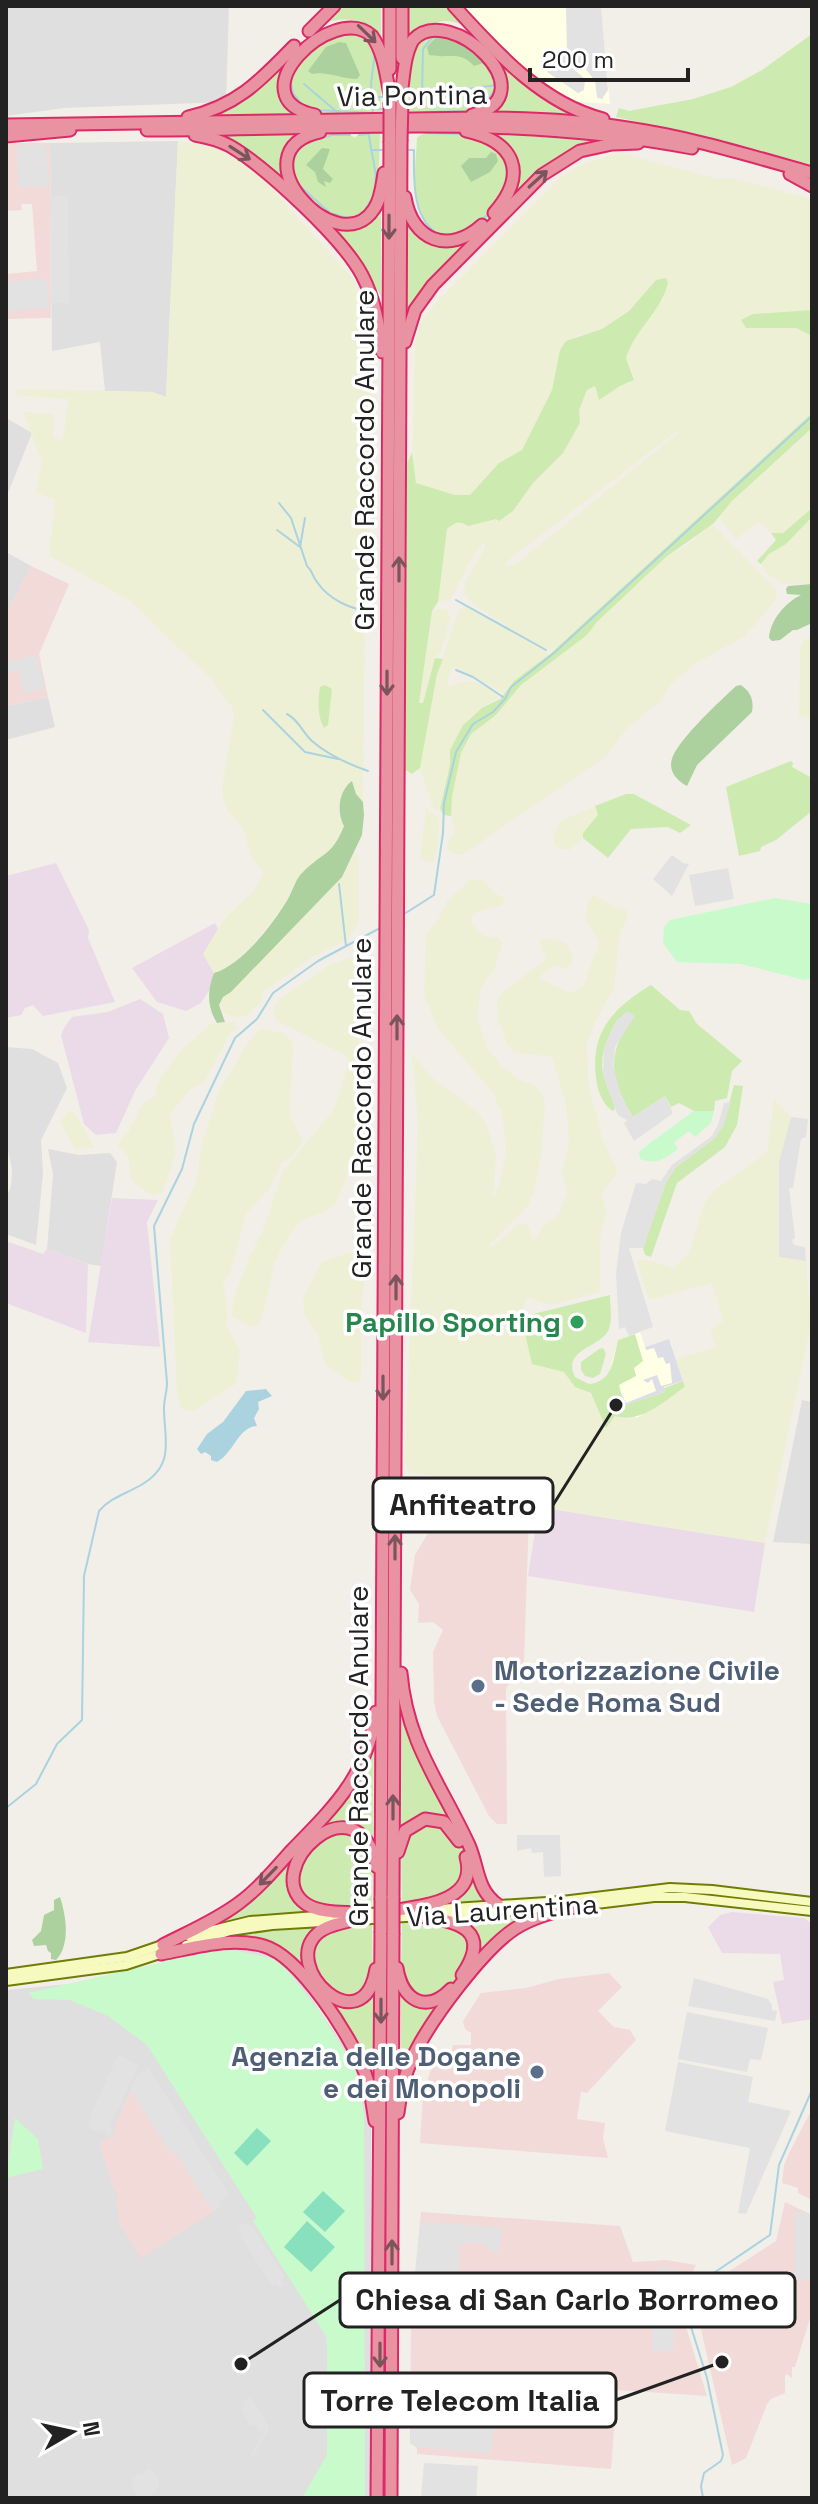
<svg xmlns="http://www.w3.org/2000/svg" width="818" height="2504" font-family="'Space Grotesk',sans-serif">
<rect width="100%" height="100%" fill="#f2efe9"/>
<g fill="#e0dfdf">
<polygon points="6,6 229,6 226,102 64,108 6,116"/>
<polygon points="178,141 166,397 152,392 105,391 100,342 52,351 50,143"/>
<polygon points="6,418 32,433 6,498"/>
<polygon points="6,552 31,566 6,615"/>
<polygon points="48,697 55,727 6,740 6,706"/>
<polygon points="6,1047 32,1049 58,1063 67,1088 41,1140 43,1173 36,1245 6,1234 6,1199 11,1186 12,1169 6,1142"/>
<polygon points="48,1149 79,1155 110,1153 117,1162 101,1266 88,1264 47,1249 53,1174"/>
<polygon points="802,1400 812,1402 812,1544 773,1542"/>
<polygon points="257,1946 288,1964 358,2067 371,2119 371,2498 6,2498 6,1990 100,1981 206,1951"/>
</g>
<g fill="#f2dad9">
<polygon points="6,143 50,143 51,318 6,319 6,274 37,271 32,204 21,204 22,210 6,211"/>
<polygon points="31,566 69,584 39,654 48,697 6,706 6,615"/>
<polygon points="530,1487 524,1661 506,1688 507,1824 497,1824 489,1816 437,1716 434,1701 433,1652 443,1630 433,1622 418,1623 419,1604 410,1590 415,1555 434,1523 468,1489"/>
<polygon points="609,1973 622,1987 598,2011 614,2027 630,2030 636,2040 587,2093 581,2092 577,2119 605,2123 603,2138 608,2158 420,2143 423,2095 430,2072 438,2058 450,2059 453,2045 471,2045 471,2033 465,2029 463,2021 481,1993 526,1988 559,1979"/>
<polygon points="148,2068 230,2195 219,2202 221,2207 141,2258 120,2225 116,2201 119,2198 113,2188 99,2143 116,2134 114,2127 136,2077"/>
<polygon points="812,2109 812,2200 798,2193 798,2188 782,2183 784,2165 790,2151"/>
<polygon points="785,2202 812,2215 812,2312 795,2367 792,2367 792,2378 787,2374 785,2376 785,2393 771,2399 767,2404 746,2458 732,2465 695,2303 700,2290 776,2241"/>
<polygon points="421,2212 620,2226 633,2262 666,2260 696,2265 684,2289 680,2307 707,2396 617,2390 611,2469 417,2454 417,2448 410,2443 411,2328"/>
</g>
<g fill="#ebdbe8">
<polygon points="56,863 89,930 88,938 115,1002 43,1016 33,1005 25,1008 21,1015 6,1018 6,876"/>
<polygon points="215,923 218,929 204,954 214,973 210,989 201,1003 186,1011 157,1002 132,968"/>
<polygon points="140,999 163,1014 169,1038 135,1091 116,1133 96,1135 84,1124 61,1035 64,1028 72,1017 108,1012"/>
<polygon points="112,1198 158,1200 147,1222 160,1347 88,1342"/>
<polygon points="6,1241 43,1254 47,1249 88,1264 86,1333 6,1303"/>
<polygon points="539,1507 765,1543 754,1612 528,1576"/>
<polygon points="732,1912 804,1918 812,1924 812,2019 782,2024 773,1982 784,1980 780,1954 722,1953 708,1927 720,1915"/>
</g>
<g fill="#ffffe5">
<polygon points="462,6 600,6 610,104 564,101 528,74"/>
<polygon points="640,1332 645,1347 669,1339 685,1387 637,1418 604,1392 618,1340"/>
</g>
<g fill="#eef0d5" fill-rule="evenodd">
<polygon points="178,141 216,147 254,169 353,278 372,316 376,341 374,365 369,611 365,620 363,802 345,786 339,807 339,818 344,826 338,840 324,857 301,873 288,899 259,938 227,970 214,973 203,954 225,918 253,891 263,873 251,857 243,829 227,810 223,798 222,788 234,716 232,707 210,678 129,600 49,556 55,500 35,492 42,462 23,412 54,414 53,437 63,440 68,399 16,395 17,389 152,392 166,397"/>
<path d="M619,152L714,178H731L812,199V310L791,313L746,328H796L812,336V413L556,648L551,650L538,646L476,606L464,594L465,582L485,548L484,542L473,556L451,599L438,602L447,529L455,522H462L468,526L497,518L500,521L513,511L533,483L563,453L580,423L579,410L587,390L594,385L599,400L620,386L630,383L634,376L626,358L630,346L643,324L664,299L656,280L629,311L602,329L575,337L560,351L552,390L522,451L499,463L470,495H455L416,483L412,452L415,343L421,322L434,305L560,178L578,166ZM676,432L678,433L516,564L506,567V562Z"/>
<polygon points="812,428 812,508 783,533 771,533 759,522 736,539 720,519 722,514 732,501"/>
<polygon points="812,517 812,584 783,584 765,572 762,563 769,554 786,544"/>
<polygon points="708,525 715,526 776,590 776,600 745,636 698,662 671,684 661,701 627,728 608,755 471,849 461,855 454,855 448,850 447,843 455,832 451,816 452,797 461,752 471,734 496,715 521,685 587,635 597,622 666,557 686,546"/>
<polygon points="466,606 550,654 514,681 503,693 456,667 451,670 447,683 449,687 462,681 476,682 498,694 498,698 471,716 463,725 450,750 450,765 438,812 432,806 420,768 437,674 459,610"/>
<polygon points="443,608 448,610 450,619 441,651 435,658 423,703 419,703 432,611"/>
<polygon points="812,636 812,718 799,716 800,647 804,640"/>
<polygon points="595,806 598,815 583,833 583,838 569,850 558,848 554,843 554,835 559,822"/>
<polygon points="426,808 439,819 439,829 436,855 433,862 427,863 420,857"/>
<polygon points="356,852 359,856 359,921 348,940 314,956 263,992 261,1002 247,1016 235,1017 224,1013 219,1005 223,997 231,992 342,877"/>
<polygon points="471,879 485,881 494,893 503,897 505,901 502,905 476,912 472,916 472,924 483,935 499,938 502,943 496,965 481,988 477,1016 487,1048 501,1065 515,1077 535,1086 544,1097 545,1107 541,1157 534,1191 528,1206 489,1245 491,1247 520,1223 529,1226 532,1238 535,1240 542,1227 559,1214 567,1192 562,1173 569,1143 566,1105 552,1057 514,1052 508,1046 499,1023 497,1003 500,994 546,959 539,939 549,939 566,943 572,955 572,965 563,969 555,965 538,978 568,992 576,991 583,987 599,943 586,920 588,902 594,895 616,908 626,909 628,917 620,932 614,988 596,1020 587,1045 589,1087 603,1140 616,1167 616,1176 602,1192 606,1213 600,1239 600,1292 551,1305 527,1297 521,1317 532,1364 564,1372 615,1416 625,1419 637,1418 685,1387 676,1359 716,1347 710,1330 723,1321 712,1283 649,1300 636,1261 644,1259 673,1268 688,1255 705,1202 712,1192 767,1152 774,1099 791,1117 779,1162 779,1256 806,1261 811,1324 765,1543 539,1507 530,1487 417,1474 409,1471 405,1462 418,1123 412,1054 435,1080 476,1110 487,1125 496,1155 493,1199 499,1184 506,1151 502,1114 493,1093 439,1030 424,996 426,933 438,920 447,901"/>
<polygon points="353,957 360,960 358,1111 354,1158 336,1204 325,1211 302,1220 287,1238 275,1261 260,1324 251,1327 232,1316 233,1301 247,1262 264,1228 282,1172 334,1109 349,1061 345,1055 275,1020 274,1009 279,999 333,963"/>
<polygon points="235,1022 238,1029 230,1033 205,1081 191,1089 170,1114 176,1153 162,1193 151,1195 131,1180 128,1156 118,1146 121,1139 129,1131 142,1105 155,1096 158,1083 179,1052 211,1024"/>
<polygon points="260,1029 284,1033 291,1041 293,1048 290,1114 303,1142 291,1157 281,1164 270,1188 246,1214 230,1273 223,1282 228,1314 226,1325 240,1350 236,1384 194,1411 188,1411 181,1408 177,1395 170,1239 197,1179 201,1147 219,1091 248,1043"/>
<polygon points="68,1111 74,1112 95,1148 75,1149 60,1122"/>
<polygon points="347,1253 359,1253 368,1259 362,1301 361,1379 358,1383 349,1381 325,1364 318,1334 305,1316 303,1299 322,1262"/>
</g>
<g fill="#cdebb0">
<path d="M339,6H381V38C365,19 347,16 324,23Z"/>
<path d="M409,6H449L471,29C441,13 433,23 409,40Z"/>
<path d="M345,24C385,31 381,80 381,112C362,112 315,119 300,107C288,97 287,72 294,59C302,44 329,26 345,24Z"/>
<path d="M443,27C460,27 494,53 498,71C500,78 497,90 496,97C466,118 443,112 408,111L410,59L416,41Z"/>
<polygon points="812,34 812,165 744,146 616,117 619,108 629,111 693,99 731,87 762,70"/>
<polygon points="290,55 283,72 299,113 211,116"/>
<path d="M501,58L590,118L484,113C503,90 510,88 501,58Z"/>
<path d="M490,131L606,139L604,142L583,148L504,208C524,178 522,150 490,131Z"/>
<polygon points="359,133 380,133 378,194 374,204 354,220 327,217 295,184 292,175 293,155 298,146 320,135 349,134 355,138"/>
<polygon points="212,134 305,134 295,141 289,187"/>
<path d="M422,134C444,134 471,131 491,142C513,155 513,184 500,204C492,216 475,230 462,238L433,234C409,201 415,176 417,138Z"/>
<path d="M381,210V296L356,256L322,220C357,229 352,231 381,210Z"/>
<path d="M408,216C433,241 440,257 477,236L410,315L407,313Z"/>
<path d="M666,278L668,283C661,312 635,329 626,358L634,380L620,386L599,400L595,386L587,390L579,410L580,423L563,453L533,483L513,511L499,521L496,519L468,526C459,520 455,522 447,529L438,602L432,611L419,703H423L435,658L443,659L437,674L420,768L412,774L405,770L407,464L412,452L416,483L455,495H470L499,463L522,450L552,390L560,350L566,341L602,329L629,311L656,280Z"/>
<polygon points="812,310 812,336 796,328 746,328 741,320 753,314"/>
<polygon points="812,413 812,428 732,501 714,523 666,557 597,622 587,635 521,685 496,715 471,734 461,753 452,797 451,816 443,815 440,808 450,765 450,750 463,725 482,708 500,699 514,681 550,654"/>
<polygon points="812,508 812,517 786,544 769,554 761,564 757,561 776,540 771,533 783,533"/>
<path d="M325,685L332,689L328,725L324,728C317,716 318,700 320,687Z"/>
<polygon points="791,761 793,763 792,767 812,778 812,811 776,840 761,847 760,851 739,856 726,787"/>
<polygon points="626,794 634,794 691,825 680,833 668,827 631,829 608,858 583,838 583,833 598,815 595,806"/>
<path d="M651,985L680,1010L689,1011L697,1024L742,1061L732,1071L727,1098L715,1101L714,1111H694L679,1103L671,1107L665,1096L633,1117C612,1082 605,1059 629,1023L617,1020C608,1038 598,1056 604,1077C607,1088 613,1098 615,1109L613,1111C604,1106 599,1094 597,1084C588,1035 611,1009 651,985Z"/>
<polygon points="734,1085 743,1086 737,1125 725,1147 677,1183 651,1257 645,1255 643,1248 666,1182 676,1167 715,1138 723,1126"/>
<path d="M610,1295C610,1307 614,1325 606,1334C593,1349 563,1351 575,1377L589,1384C613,1382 613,1359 618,1340L635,1334L643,1361L634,1368L636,1376L619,1385L624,1405L665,1392L664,1388L683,1381L685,1387C664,1401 641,1424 615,1416L606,1428L591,1393L575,1387L564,1372L532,1364L521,1317Z"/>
<polygon points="603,1348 606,1354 600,1374 593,1378 585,1376 581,1370 581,1362 599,1349"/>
<polygon points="402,1718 410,1739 462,1837 486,1900 447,1902 457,1896 469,1858 455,1829 436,1817 401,1833"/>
<polygon points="374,1740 373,1841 356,1827 330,1826 290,1875 311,1910 213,1922 340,1804"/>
<path d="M433,1821C448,1831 474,1851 465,1873C462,1881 455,1888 451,1895L402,1904L401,1848L405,1836Z"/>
<polygon points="328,1832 360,1835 373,1866 372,1906 320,1908 299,1892 295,1868"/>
<polygon points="540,1913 501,1937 401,2074 401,1989 415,2002 453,1990 476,1950 454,1918"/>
<path d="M442,1920L469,1939C466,1970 461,1984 431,1999L413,1994L401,1974L402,1922Z"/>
<polygon points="372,1924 373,1977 357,1997 335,1997 311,1964 314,1941 342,1925"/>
<path d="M322,1927L305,1954L333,2001L374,1991L373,2086L302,1967C280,1944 254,1943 225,1938L249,1933Z"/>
</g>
<g fill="#add19e">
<path d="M439,34L456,37L485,57L484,63L474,66C460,50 447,59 429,55L427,47Z"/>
<path d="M339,42L346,43L360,75L357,79C341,79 327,71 312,74L308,71L326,47Z"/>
<polygon points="322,148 330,149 323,169 333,179 330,183 324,181 326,187 318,182 315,172 306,165"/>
<polygon points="491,152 496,154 498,161 490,172 471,182 461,166 469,158 486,158"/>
<path d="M812,584V623L797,630H793L780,640L772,641L769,638C770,620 786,602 801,595L787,594L786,589L788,586Z"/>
<path d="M741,685C751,692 754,700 752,712L697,765L687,786C676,780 667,770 673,756C682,736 719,702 736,686Z"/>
<path d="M352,781L356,794L363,802L364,815L362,835L342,877L231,992L223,997L219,1005L225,1022L217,1023C207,1007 207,991 214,973C242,965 273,924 288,899C293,890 296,878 303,872C323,852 332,856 344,826C336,812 339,790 352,781Z"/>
<path d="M60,1897C66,1915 71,1945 56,1960L51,1959V1953L48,1951L46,1945L34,1946L32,1940L41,1931L44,1915L54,1910V1900Z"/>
</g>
<g fill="#c8facc">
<polygon points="775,898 812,904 812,979 804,980 741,964 677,962 663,943 664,927 670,920"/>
<path d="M694,1111H714L711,1123L695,1137L689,1131L674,1142L678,1149C664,1159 657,1165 640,1159L639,1153L642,1149Z"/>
<polygon points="224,1948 279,1960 321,2013 355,2068 364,2114 365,2498 302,2498 327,2455 327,2345 326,2336 253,2221 257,2218 147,2045 108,2016 70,2000 34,1999 28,1993"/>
<polygon points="15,2118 38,2139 43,2169 6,2178"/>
</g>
<g fill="#88e0be">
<polygon points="257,2128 271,2141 247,2166 234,2153"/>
<polygon points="323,2191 345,2211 325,2232 303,2212"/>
<polygon points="307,2221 335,2247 311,2272 284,2247"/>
</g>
<g fill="#e2e2e2">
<polygon points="566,6 601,6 608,90 602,99 597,98 595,81 585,68 570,63 570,66 585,79 584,90 578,93 547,72 567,53"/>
<polygon points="46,144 49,186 19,188 16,146"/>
<polygon points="50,196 68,196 69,303 51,303"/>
<polygon points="47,279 49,308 6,311 6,282"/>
<polygon points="36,655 45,688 24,694 18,670 6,673 6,662"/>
<polygon points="672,855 683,863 689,864 672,896 653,879"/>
<polygon points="728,868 734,899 695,906 689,875"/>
<polygon points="627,1011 635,1016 615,1047 613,1065 621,1096 633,1117 665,1096 672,1111 672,1114 634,1141 624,1123 627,1120 618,1115 603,1076 604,1048 617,1020"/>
<polygon points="731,1102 723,1126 715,1138 676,1167 666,1182 643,1248 629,1248 653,1327 629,1336 625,1327 619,1329 616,1274 621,1233 636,1183 646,1184 652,1179 661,1181 672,1165 712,1136 718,1125 724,1103"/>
<polygon points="791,1117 808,1119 806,1137 801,1139 793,1188 789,1188 795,1238 792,1240 794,1245 805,1247 806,1261 779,1257 779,1162"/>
<polygon points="517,1835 560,1835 561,1876 544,1877 543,1852 532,1853 531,1848 517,1851"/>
<polygon points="694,1978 768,1999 772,2005 772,2010 777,2011 775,2021 688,2006"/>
<polygon points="687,2012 768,2028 761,2060 750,2059 747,2072 678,2059"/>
<polygon points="118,2055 139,2065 111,2124 113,2134 107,2136 105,2131 101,2130 100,2133 89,2128 88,2124 92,2111"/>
<polygon points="678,2062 753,2077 748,2102 791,2111 746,2214 738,2213 750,2148 665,2131"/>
<polygon points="148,2068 230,2195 219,2202 221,2207 213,2212 176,2153 172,2155 130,2090 136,2077"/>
<polygon points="798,2210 812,2216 812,2280 794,2280 795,2212"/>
<polygon points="245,2222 248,2226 251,2225 285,2277 282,2280 285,2284 279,2288 276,2284 272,2286 240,2235 242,2233 238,2226"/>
<polygon points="420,2222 501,2227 499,2253 492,2252 482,2243 460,2244 459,2272 453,2277 415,2273"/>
<polygon points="658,2267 678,2270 673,2351 651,2350"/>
<polygon points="476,2378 498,2379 491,2453 417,2447 410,2443 410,2414 417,2409 425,2391"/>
<polygon points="251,2397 269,2428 254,2456 251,2454 265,2431 259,2432 255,2425 251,2426 241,2410 244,2407 242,2403"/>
<polygon points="424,2463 478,2466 476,2498 421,2498"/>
<polygon points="149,2468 159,2479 159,2488 149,2498 139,2498 133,2490 132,2479 138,2473 141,2476"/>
</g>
<polygon fill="#dddde8" points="669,1339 683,1381 664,1387 665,1392 625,1405 619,1389 626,1403 656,1391 652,1379 648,1383 643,1380 657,1375 661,1386 672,1383 670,1363 666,1364 663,1357 658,1358 654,1348 646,1350 645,1347"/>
<path fill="#aad3df" d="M266,1389L272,1396L258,1402L259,1409L254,1418L257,1426C238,1427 234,1453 217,1462L211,1460V1456L205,1452L201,1454L197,1449L207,1434L223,1422L246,1391Z"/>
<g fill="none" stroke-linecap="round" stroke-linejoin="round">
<g stroke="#aad3df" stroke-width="2">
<polyline points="291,83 293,93 300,102"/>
<polyline points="304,84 337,112"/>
<polyline points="422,94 423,49 433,37"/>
<polyline points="428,94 497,85"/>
<polyline points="372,97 383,97"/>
<polyline points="485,104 497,86"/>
<polyline points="372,108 382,109"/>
<polyline points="316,110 375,113"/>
<polyline points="425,112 469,111"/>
<polyline points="373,113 371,84 375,52"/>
<polyline points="426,133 460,134"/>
<polyline points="359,135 369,134"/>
<polyline points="312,141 332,135 350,135"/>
<polyline points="372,150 382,150"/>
<path d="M409,150H414C414,178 411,220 440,235"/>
<polyline points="300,186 330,213 347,218"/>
<path d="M366,208C385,184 371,161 369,134"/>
<polyline points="481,221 490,212"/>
<path d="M279,503L291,518L307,566C313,571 312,576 317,582C329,600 352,610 373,612"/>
<polyline points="277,530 300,547 305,518"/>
<polyline points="456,600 546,650"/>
<polyline points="456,670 473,677 503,697"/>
<polyline points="263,710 305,752 338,759"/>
<path d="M287,714C299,720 302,732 312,741C328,755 348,764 368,771"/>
<polyline points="339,884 346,946"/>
<polyline points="401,916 434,895 443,833 444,803 456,752 473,724 493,712 505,699 511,687 554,653 812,416"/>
<path d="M6,1808L36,1784L57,1744L82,1720L84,1576L99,1511C111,1497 126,1494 141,1485C176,1465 164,1439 164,1408C164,1399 167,1392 167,1383L154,1226L182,1169L194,1124L235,1038L257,1019L273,993L318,961L382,927"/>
<polyline points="703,2498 701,2486 704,2473 721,2461 723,2455 707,2378 686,2311 687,2297 693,2287 770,2235 779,2165 812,2090"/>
</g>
<g stroke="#707d05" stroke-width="12">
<g id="secondary">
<polyline points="571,1907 654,1897 685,1897 812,1911"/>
<polyline points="423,1910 562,1901 670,1888 712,1890 812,1902"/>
<polyline points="351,1914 385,1912"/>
<polyline points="189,1936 250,1921 329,1915"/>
<polyline points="186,1945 230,1931 272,1925 558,1908"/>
<polyline points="6,1974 127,1957 165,1944"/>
<polyline points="6,1981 126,1965 166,1952"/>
</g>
</g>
<g stroke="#dc2a67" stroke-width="15">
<g id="highway">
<path d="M454,6C496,52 541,103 603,119"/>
<polyline points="309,31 334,6"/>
<polyline points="402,58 402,6"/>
<polyline points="390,69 390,6"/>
<path d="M402,88C404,72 405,54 413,40C449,0 551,95 472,115"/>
<path d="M315,115C234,98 333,0 372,36C384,53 386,75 390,95"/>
<path d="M188,117C237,106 260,81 294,46"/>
<path d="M6,125L480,118C529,118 578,120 627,128C690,137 751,156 812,173"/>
<path d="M147,130C328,130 513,113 692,148"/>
<path d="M466,131C516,142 528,174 494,213"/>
<path d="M320,132C234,151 338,265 374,209C381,199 382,185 384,173"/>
<path d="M195,135C207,137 219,140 230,146C266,167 343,239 362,275C375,300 379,325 382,352"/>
<polyline points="6,136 70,130"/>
<polyline points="790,174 812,186"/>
<path d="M405,197C412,241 449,255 482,225"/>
<polyline points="405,342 415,310 433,285 542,175 580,151 612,144 638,143"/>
<path d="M401,1673C407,1744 441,1784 469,1845C479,1868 476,1889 498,1905"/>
<polyline points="398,1852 405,1831 425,1819 444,1822 459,1841"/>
<polyline points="381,1898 390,143"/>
<polyline points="393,1898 401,141"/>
<path d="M385,1912C417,1906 479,1904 466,1857"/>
<path d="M355,1913C340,1912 320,1913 306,1904C258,1871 357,1774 377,1867"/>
<path d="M421,1916C458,1921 493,1930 462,1975"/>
<path d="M353,1920C342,1923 327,1925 318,1933C279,1967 363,2046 376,1969"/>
<path d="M163,1945C188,1932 215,1921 239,1903C258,1889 275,1869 291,1851C334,1807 367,1776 376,1712"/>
<path d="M161,1954C194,1948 231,1936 264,1946C300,1956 352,2038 365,2073C371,2088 372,2105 375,2121"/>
<path d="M397,1968C402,2000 426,2015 451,1989"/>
<path d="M398,2113C400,2095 404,2076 412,2059C428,2023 484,1948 516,1928C534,1917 554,1912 575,1907"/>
<polyline points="377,2498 381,1933"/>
<polyline points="391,2498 393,1935"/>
</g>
</g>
<use href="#secondary" stroke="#f7fabf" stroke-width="8"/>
<use href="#highway" stroke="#e892a2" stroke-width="11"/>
<g stroke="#dc2a67" stroke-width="15" stroke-linecap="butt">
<g id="highway-bridge">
<polyline points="401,141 402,102"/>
<polyline points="390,143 390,102"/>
<polyline points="381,1933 381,1898"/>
<polyline points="393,1935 393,1898"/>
</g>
</g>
<use href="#highway-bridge" stroke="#e892a2" stroke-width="11"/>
</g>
<defs><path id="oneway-shaft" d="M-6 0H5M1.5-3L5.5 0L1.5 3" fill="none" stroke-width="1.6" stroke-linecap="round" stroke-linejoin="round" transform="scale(2)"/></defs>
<g stroke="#7b545c">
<use href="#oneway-shaft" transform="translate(367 34) rotate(44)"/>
<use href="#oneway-shaft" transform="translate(240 153) rotate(33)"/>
<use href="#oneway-shaft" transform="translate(538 179) rotate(-42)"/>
<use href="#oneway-shaft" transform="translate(389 227) rotate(90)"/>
<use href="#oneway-shaft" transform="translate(399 569) rotate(-90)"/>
<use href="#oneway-shaft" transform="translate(387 683) rotate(90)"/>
<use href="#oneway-shaft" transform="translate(397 1027) rotate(-90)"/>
<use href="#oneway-shaft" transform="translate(396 1287) rotate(-90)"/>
<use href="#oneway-shaft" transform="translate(383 1388) rotate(90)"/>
<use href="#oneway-shaft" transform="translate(395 1547) rotate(-90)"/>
<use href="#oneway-shaft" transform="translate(393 1807) rotate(-90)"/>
<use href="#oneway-shaft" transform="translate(268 1876) rotate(134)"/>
<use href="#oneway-shaft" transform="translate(381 2011) rotate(90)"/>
<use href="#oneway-shaft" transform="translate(392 2252) rotate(-90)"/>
<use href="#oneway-shaft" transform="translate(380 2355) rotate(90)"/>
</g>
<circle fill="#2e9e5b" stroke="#fff" stroke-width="3" cx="577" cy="1322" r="8"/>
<g fill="#5c6f8a" stroke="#fff" stroke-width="3">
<circle cx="478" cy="1686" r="8"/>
<circle cx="537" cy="2072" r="8"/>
</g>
<g text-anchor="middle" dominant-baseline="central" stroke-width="7" stroke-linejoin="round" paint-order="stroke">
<g font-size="28" fill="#222" stroke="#fff">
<text transform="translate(412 95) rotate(-1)">Via Pontina</text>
<text transform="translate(364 460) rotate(-90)">Grande Raccordo Anulare</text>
<text transform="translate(361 1108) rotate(-90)">Grande Raccordo Anulare</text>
<text transform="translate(358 1756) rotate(-90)">Grande Raccordo Anulare</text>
<text transform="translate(502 1910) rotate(-4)">Via Laurentina</text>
</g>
<g font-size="28" font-weight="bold" fill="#27864d" stroke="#fff" text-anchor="end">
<text x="561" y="1322">Papillo Sporting</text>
</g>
<g font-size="28" font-weight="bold" fill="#4e5e75" stroke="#fff" text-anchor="start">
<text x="494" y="1670">Motorizzazione Civile<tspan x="494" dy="32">- Sede Roma Sud</tspan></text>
<text x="521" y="2056" text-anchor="end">Agenzia delle Dogane<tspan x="521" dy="32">e dei Monopoli</tspan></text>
</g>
</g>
<path fill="none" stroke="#222" stroke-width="3" d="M616 1405L553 1505M241 2364L340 2300M722 2362L616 2400"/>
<g fill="#222" stroke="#fff" stroke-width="3">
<circle cx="616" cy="1405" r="8"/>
<circle cx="241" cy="2364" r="8"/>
<circle cx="722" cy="2362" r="8"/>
</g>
<g fill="#fff" stroke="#222" stroke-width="3">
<rect x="373" y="1478" width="180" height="54" rx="8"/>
<rect x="340" y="2273" width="455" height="54" rx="8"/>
<rect x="304" y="2373" width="312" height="54" rx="8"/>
</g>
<g font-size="30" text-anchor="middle" font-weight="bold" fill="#222">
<text x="463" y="1515">Anfiteatro</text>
<text x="567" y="2310">Chiesa di San Carlo Borromeo</text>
<text x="460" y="2411">Torre Telecom Italia</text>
</g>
<rect width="818" height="2504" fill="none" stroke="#222222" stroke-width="16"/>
<g transform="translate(72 2432) rotate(81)" stroke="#ffffff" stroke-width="6" paint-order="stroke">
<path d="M0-6L14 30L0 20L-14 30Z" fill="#222222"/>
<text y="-12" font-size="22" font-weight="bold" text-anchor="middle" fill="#222222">N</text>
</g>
<path d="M530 68v12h158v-12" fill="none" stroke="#222222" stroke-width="4"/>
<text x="542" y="68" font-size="24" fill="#222222" stroke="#ffffff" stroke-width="6" paint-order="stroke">200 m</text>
</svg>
